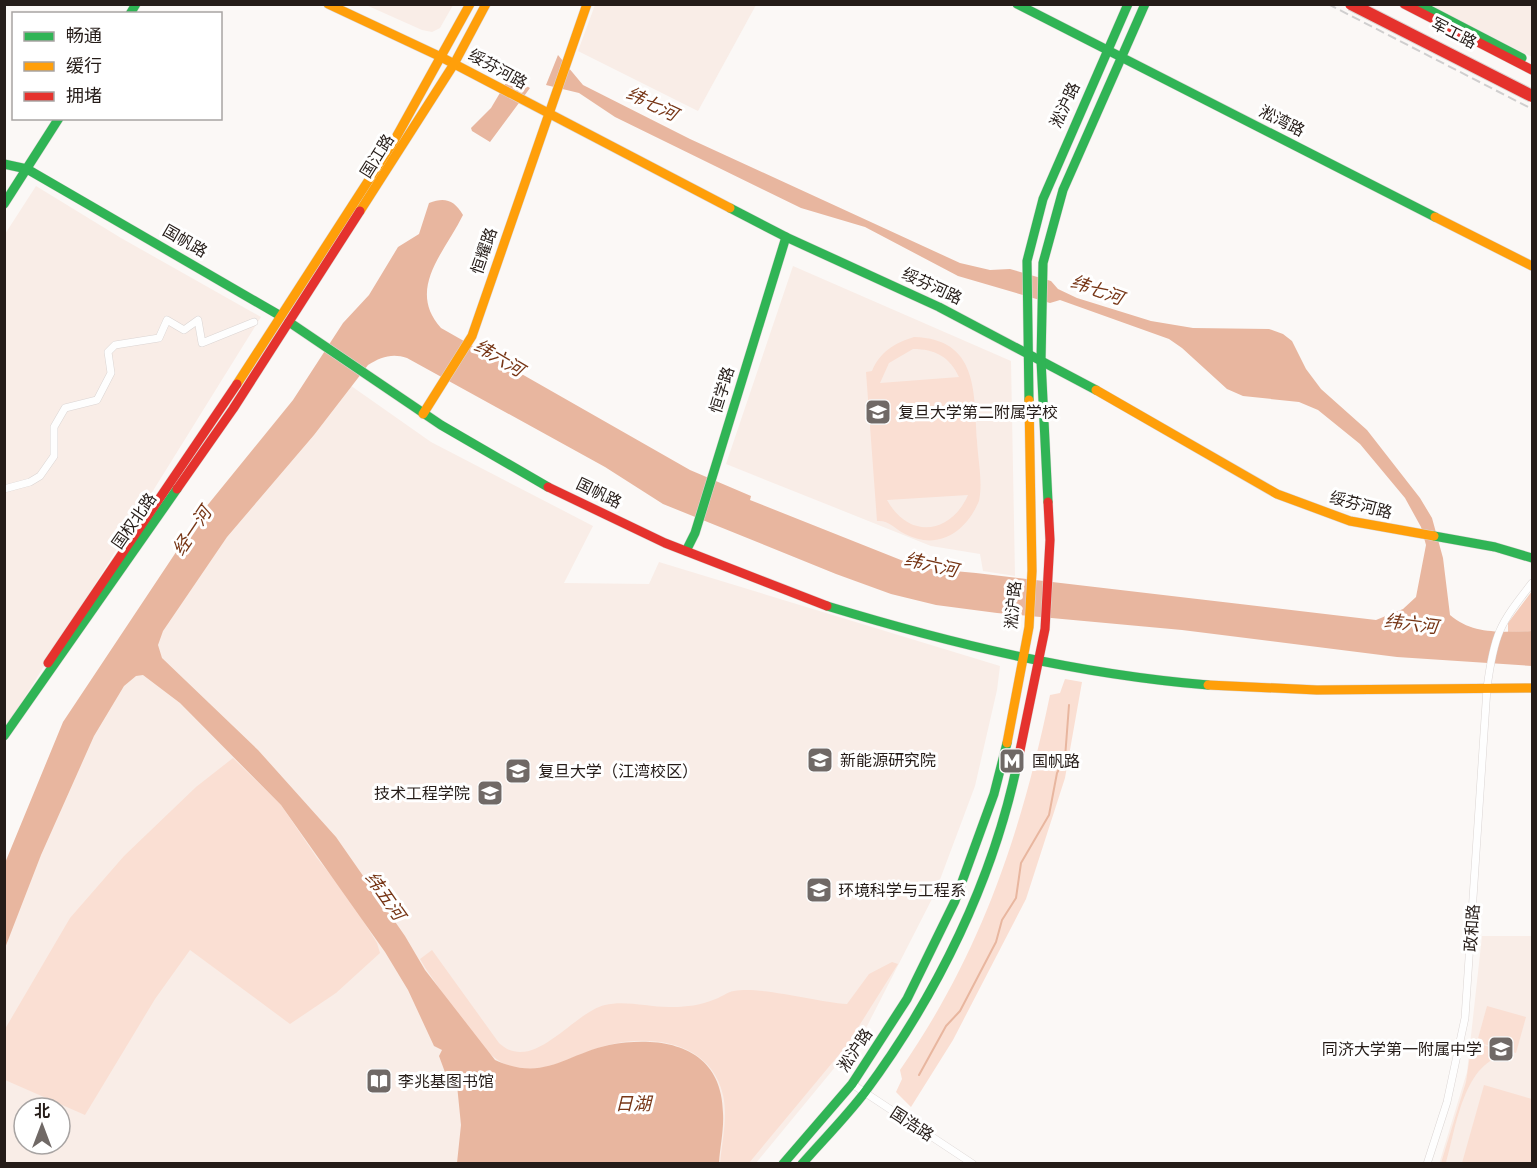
<svg xmlns="http://www.w3.org/2000/svg" width="1537" height="1168" font-family="Rubik,'Noto Sans SC',sans-serif">
<rect width="100%" height="100%" fill="#fbf8f6"/>
<g fill="#f9ede7" fill-rule="evenodd">
<polygon points="366,5 453,4 453,5 440,28 432,32 422,30"/>
<polygon points="595,5 595,4 756,5 698,111 578,51"/>
<polygon points="1430,5 1532,5 1532,57"/>
<polygon points="36,186 121,238 261,317 5,729 5,234"/>
<polygon points="793,266 1011,361 1015,576 983,571 980,554 931,546 726,464"/>
<path d="M347,383L431,442L593,526L564,583L649,584L659,562L1000,666L997,690L975,786L935,893L864,1032L756,1163L5,1164V891L129,645ZM24,1108H60V1144H24Z"/>
<polygon points="1482,936 1532,936 1532,1163 1439,1164 1467,1072"/>
</g>
<g fill="#fadfd3" fill-rule="evenodd">
<path d="M914,337C978,339 974,391 977,441C978,460 983,482 979,501C966,532 938,551 905,534C894,528 889,520 877,521L866,372L872,371C880,352 894,343 914,337ZM913,349C935,349 950,357 959,377L880,383L889,363ZM968,495C951,534 909,540 887,500Z"/>
<path d="M1065,679L1082,682L1065,778L1026,899L953,1040L911,1107L896,1092L902,1079L900,1070C981,953 1021,834 1050,695L1060,693Z"/>
<polygon points="233,758 281,805 317,858 349,898 377,943 380,953 336,993 290,1024 190,950 155,999 85,1115 5,1080 5,1029 70,918 124,856 196,787"/>
<path d="M432,950L499,1043C533,1075 572,1013 605,1005C627,1000 650,1008 673,1007C687,1007 700,1005 713,1000C720,998 727,992 734,991C762,986 816,1002 847,1004L869,974L892,962L898,964L847,1045L749,1163L720,1164C722,1141 728,1117 723,1095C711,1043 654,1034 608,1045C576,1053 547,1076 512,1067C481,1059 445,995 426,969L420,959Z"/>
<polygon points="1487,1006 1526,1017 1516,1053 1477,1042"/>
<path d="M1472,1042L1508,1052V1055C1464,1059 1456,1128 1446,1163H1441L1466,1082Z"/>
<polygon points="1484,1085 1532,1099 1532,1163 1462,1163"/>
</g>
<polygon fill="#f4cbb9" points="1532,591 1532,631 1508,632 1508,623"/>
<g fill="#e8b69f">
<path d="M558,55L583,85L690,139L960,263L990,270L1010,269L1051,281L1058,289L1077,298L1151,321L1193,328L1269,329L1283,334L1292,341L1306,369L1321,389L1367,430L1420,498L1432,518L1443,558L1450,615C1473,635 1503,632 1532,631V666L1397,657L1182,630L997,613L936,605L891,594L836,574L663,504L605,467L407,358C392,353 381,357 368,365L314,435L227,537L163,631L158,645L162,658L258,750L336,837L405,936L425,970L495,1060C544,1082 564,1055 609,1045C663,1035 722,1046 723,1113C724,1130 720,1147 719,1163H457L461,1125L457,1085H452L450,1075H446L439,1056L442,1050L434,1046L408,990L385,952L281,805L180,703L143,675L136,676L124,686L94,736L41,855L5,948V863L63,722L206,507L293,400L343,323L369,295L398,247L419,234L429,203C445,197 454,200 463,215C445,252 406,289 441,328L690,470L751,496L750,500L921,568L976,573L1376,620L1403,609L1416,597L1426,545L1421,527L1405,498L1360,444L1318,410L1299,402L1243,396L1227,389L1182,348L1169,339L1060,300L1050,303L958,276L865,227L801,208L615,117L579,93L546,85Z"/>
<polygon points="510,76 530,88 490,142 472,131 471,128 491,108"/>
</g>
<g fill="none" stroke-linecap="round" stroke-linejoin="round">
<polyline stroke="#e8b69f" stroke-width="2" points="919,1075 946,1026 960,1011 996,942 1002,920 1016,898 1021,863 1049,815 1057,773 1065,758 1069,705"/>
<g stroke="#dbd5d3" stroke-width="8">
<g id="street">
<polyline points="4,489 30,482 40,476 54,456 54,427 65,408 97,400 111,373 108,352 115,345 159,338 167,320 184,330 198,320 202,343 254,322"/>
<polyline points="852,1084 973,1164"/>
<path d="M1427,1164L1447,1102L1465,1018L1487,688C1494,634 1499,625 1532,583"/>
</g>
</g>
<g stroke="#dbd5d3" stroke-width="10">
<g id="fast">
<polyline points="1017,4 1435,217"/>
<polyline points="1418,4 1522,58"/>
<polyline points="130,14 136,4"/>
<polyline points="4,164 27,169 279,315"/>
<polyline points="4,204 59,118"/>
<polyline points="730,208 786,237 939,307 1096,390"/>
<polyline points="289,322 441,425 548,487"/>
<polyline points="1029,400 1027,261 1043,199 1128,4"/>
<polyline points="1048,502 1041,360 1043,263 1063,190 1145,4"/>
<polyline points="1434,536 1495,547 1532,558"/>
<polyline points="686,551 695,533 786,237"/>
<path d="M827,606C952,644 1077,674 1208,685"/>
<polyline points="4,736 177,489"/>
<polyline points="783,1164 852,1084 907,999 955,901 994,794 1007,743"/>
<path d="M802,1164C823,1140 846,1117 865,1092C937,995 994,879 1018,760"/>
</g>
</g>
<g stroke="#dbd5d3" stroke-width="10">
<g id="slow">
<polyline points="328,4 441,57 730,208"/>
<polyline points="360,211 454,64 486,4"/>
<polyline points="1435,217 1532,266"/>
<polyline points="237,384 394,141 470,4"/>
<polyline points="1096,390 1277,494 1350,521 1434,536"/>
<polyline points="423,414 472,336 587,4"/>
<polyline points="1208,685 1317,690 1532,688"/>
<polyline points="1007,743 1029,627 1032,571 1029,400"/>
</g>
</g>
<g stroke="#dbd5d3" stroke-width="10">
<g id="jam">
<polyline points="1404,4 1532,70"/>
<polyline points="548,487 665,543 827,606"/>
<polyline points="177,489 233,409 360,211"/>
<polyline points="48,663 237,384"/>
<polyline points="1018,760 1045,629 1050,540 1048,502"/>
</g>
</g>
<use href="#street" stroke="#fefefe" stroke-width="7"/>
<use href="#fast" stroke="#30b455" stroke-width="9"/>
<use href="#slow" stroke="#ff9f0a" stroke-width="9"/>
<use href="#jam" stroke="#e5322d" stroke-width="9"/>
<polyline stroke="#d0cfcf" stroke-width="2" stroke-dasharray="9 4.5" stroke-linecap="butt" points="1328,4 1532,109"/>
<g stroke="#dbd5d3" stroke-width="14" stroke-linecap="butt">
<polyline id="jam-bridge" points="1351,4 1532,96"/>
</g>
<use href="#jam-bridge" stroke="#e5322d" stroke-width="12"/>
</g>
<defs>
<g id="school-square" transform="scale(1.35)"><rect x="-9" y="-9" width="18" height="18" rx="4" fill="#706966" stroke="#fff"/><path d="M0-5L7-2L0 1L-7-2ZM-4 1L0 2.5L4 1V4Q0 6-4 4Z" fill="#fff"/></g>
<g id="university-square" transform="scale(1.35)"><rect x="-9" y="-9" width="18" height="18" rx="4" fill="#706966" stroke="#fff"/><path d="M0-5L7-2L0 1L-7-2ZM-4 1L0 2.5L4 1V4Q0 6-4 4Z" fill="#fff"/></g>
<g id="metro-square" transform="scale(1.35)"><rect x="-9" y="-9" width="18" height="18" rx="4" fill="#706966" stroke="#fff"/><path d="M-5.5 5V-5H-3L0 0L3-5H5.5V5H3V-.5L0 4L-3-.5V5Z" fill="#fff"/></g>
<g id="library-square" transform="scale(1.35)"><rect x="-9" y="-9" width="18" height="18" rx="4" fill="#706966" stroke="#fff"/><path d="M-6-4Q-3-5.5-.7-3.5V5Q-3 3-6 4ZM6-4Q3-5.5 .7-3.5V5Q3 3 6 4Z" fill="#fff"/></g>
</defs>
<g fill-rule="evenodd">
<use href="#school-square" x="878" y="412"/>
<use href="#university-square" x="820" y="760"/>
<use href="#metro-square" x="1012" y="761"/>
<use href="#university-square" x="518" y="771"/>
<use href="#university-square" x="490" y="793"/>
<use href="#university-square" x="819" y="890"/>
<use href="#school-square" x="1501" y="1049"/>
<use href="#library-square" x="379" y="1081"/>
</g>
<g text-anchor="middle" dominant-baseline="central" stroke-width="6" stroke-linejoin="round" paint-order="stroke">
<g font-size="16" fill="#251c18" stroke="#fff">
<text transform="translate(1454 33) rotate(27)">军工路</text>
<text transform="translate(498 69) rotate(29)">绥芬河路</text>
<text transform="translate(1065 105) rotate(-65)">淞沪路</text>
<text transform="translate(1282 121) rotate(27)">淞湾路</text>
<text transform="translate(377 156) rotate(-58)">国江路</text>
<text transform="translate(185 241) rotate(30)">国帆路</text>
<text transform="translate(484 251) rotate(-71)">恒耀路</text>
<text transform="translate(932 286) rotate(25)">绥芬河路</text>
<text transform="translate(722 390) rotate(-73)">恒学路</text>
<text transform="translate(599 493) rotate(26)">国帆路</text>
<text transform="translate(1361 505) rotate(15)">绥芬河路</text>
<text transform="translate(134 521) rotate(-55)">国权北路</text>
<text transform="translate(1013 605) rotate(-85)">淞沪路</text>
<text transform="translate(1472 928) rotate(-86)">政和路</text>
<text transform="translate(855 1050) rotate(-56)">淞沪路</text>
<text transform="translate(912 1124) rotate(33)">国浩路</text>
</g>
<g font-size="16" fill="#251c18" stroke="#fff" text-anchor="start">
<text x="898" y="412">复旦大学第二附属学校</text>
<text x="840" y="760">新能源研究院</text>
<text x="1032" y="761">国帆路</text>
<text x="538" y="771">复旦大学（江湾校区）</text>
<text x="470" y="793" text-anchor="end">技术工程学院</text>
<text x="838" y="890">环境科学与工程系</text>
<text x="1482" y="1049" text-anchor="end">同济大学第一附属中学</text>
<text x="398" y="1081">李兆基图书馆</text>
</g>
<g font-size="18" font-style="italic" fill="#773616" stroke="#fff">
<text transform="translate(652 104) rotate(26)">纬七河</text>
<text transform="translate(1097 290) rotate(20)">纬七河</text>
<text transform="translate(499 358) rotate(31)">纬六河</text>
<text transform="translate(192 531) rotate(-56)">经一河</text>
<text transform="translate(931 565) rotate(13)">纬六河</text>
<text transform="translate(1411 624) rotate(7)">纬六河</text>
<text transform="translate(385 896) rotate(55)">纬五河</text>
<text x="633" y="1104">日湖</text>
</g>
</g>
<rect width="1537" height="1168" fill="none" stroke="#251c18" stroke-width="12"/>
<rect x="12" y="12" width="210" height="108" fill="#ffffff" stroke="#a8a4a3" stroke-width="1.5"/>
<rect x="24" y="32" width="30" height="9" fill="#30b455" stroke="#a8a4a3" stroke-width="1.5"/>
<text x="66" y="42" font-size="18" fill="#251c18">畅通</text>
<rect x="24" y="62" width="30" height="9" fill="#ff9f0a" stroke="#a8a4a3" stroke-width="1.5"/>
<text x="66" y="72" font-size="18" fill="#251c18">缓行</text>
<rect x="24" y="92" width="30" height="9" fill="#e5322d" stroke="#a8a4a3" stroke-width="1.5"/>
<text x="66" y="102" font-size="18" fill="#251c18">拥堵</text>
<g transform="translate(42 1126)"><circle r="28" fill="#ffffff" stroke="#a8a4a3" stroke-width="1.5"/>
<path d="M0-4.5L10 22L0 15L-10 22Z" fill="#706966"/>
<text y="-9" font-size="16" font-weight="bold" text-anchor="middle" fill="#251c18">北</text>
</g>
</svg>
